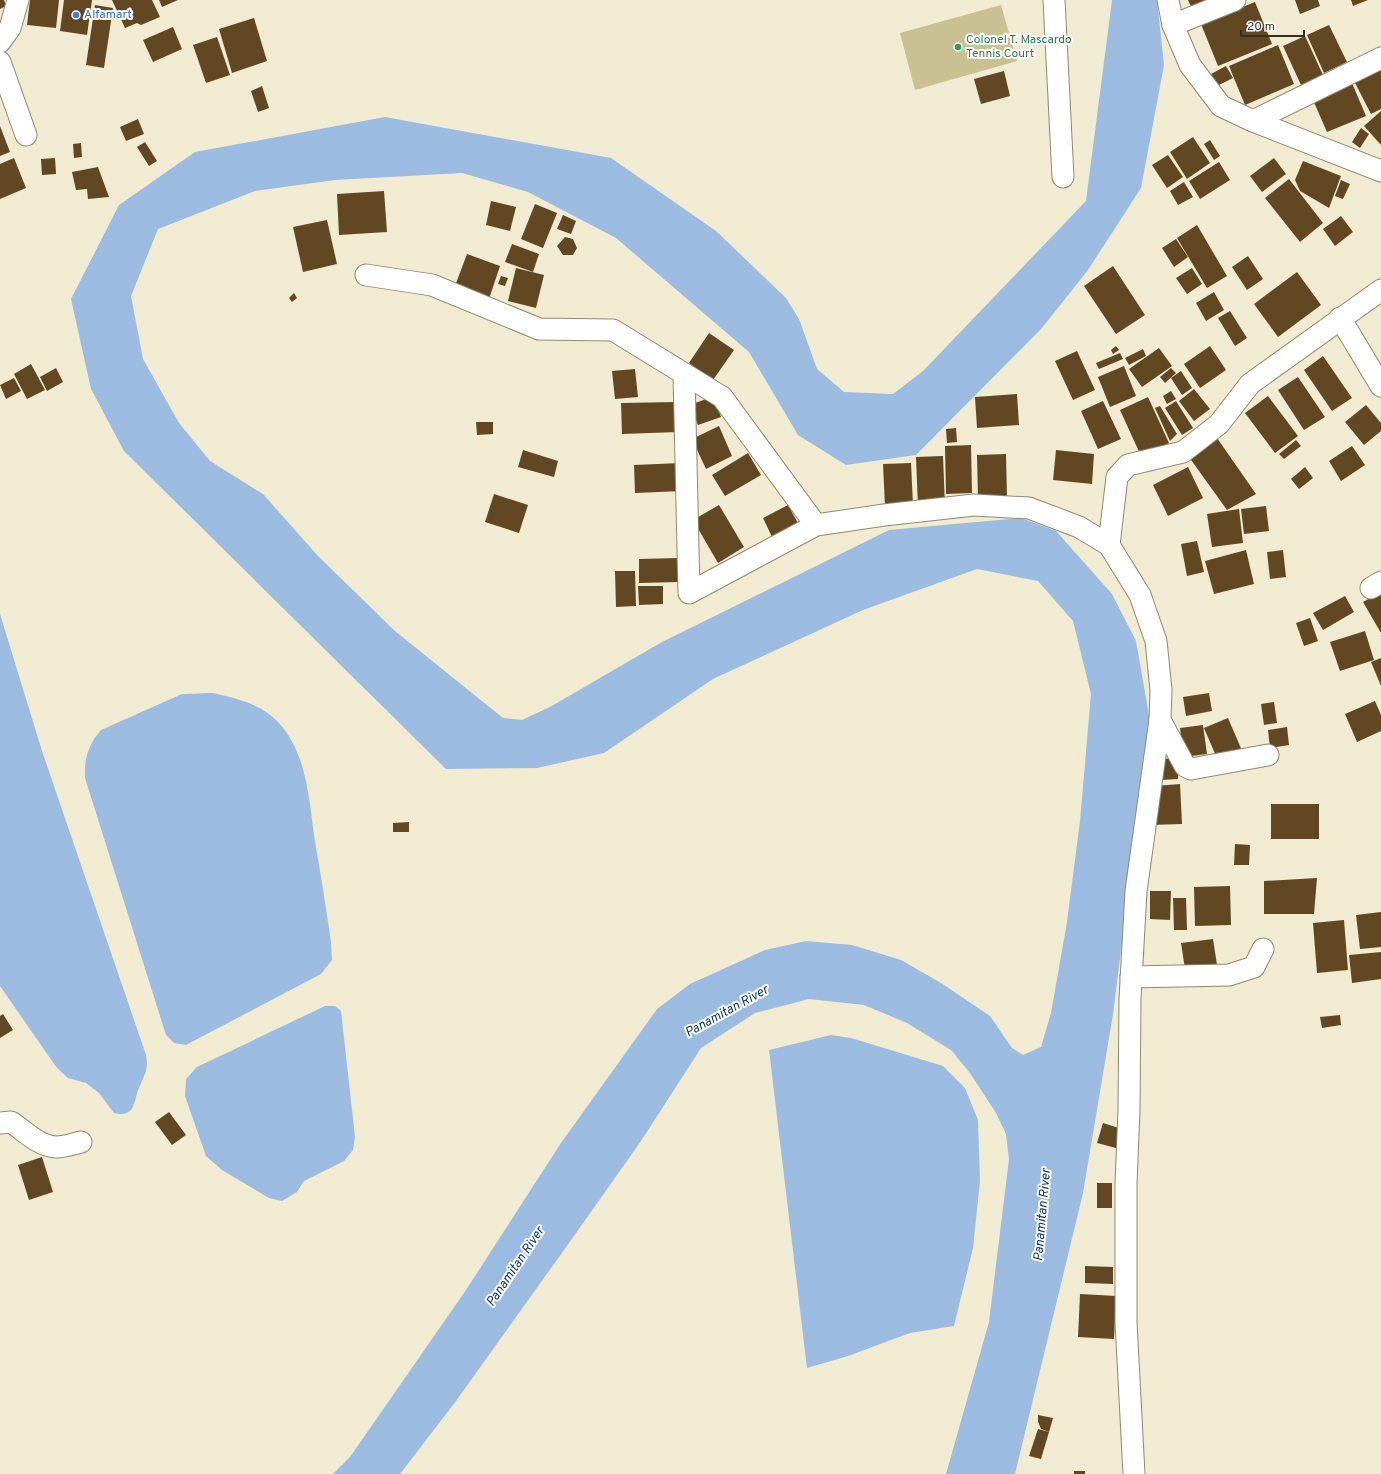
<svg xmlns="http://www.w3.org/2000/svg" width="1381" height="1474" font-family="Overpass,sans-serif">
<rect width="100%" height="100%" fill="#f0ebd1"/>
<polygon fill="#cac193" points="1001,5 1017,61 915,90 900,33"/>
<g fill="#9cbbe1">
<polygon points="1112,0 1157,0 1164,65 1141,188 1088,270 1042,328 916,455 846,465 798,435 749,352 616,238 528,192 462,173 335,180 255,191 158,229 131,296 143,359 179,423 210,461 263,494 318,556 395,631 503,718 522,720 550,707 662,642 889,530 1021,518 1056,531 1112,594 1136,641 1150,721 1113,1014 1083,1193 1015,1474 946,1474 989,1322 1009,1159 1006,1134 996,1113 970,1073 951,1050 907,1023 864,1005 809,999 755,1013 701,1048 641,1141 569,1243 456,1401 400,1474 333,1474 350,1457 466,1290 561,1143 657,1009 690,984 765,950 806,941 852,945 901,960 941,983 990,1016 1012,1048 1023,1055 1041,1047 1051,1013 1067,922 1080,821 1091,694 1073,621 1038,581 977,569 863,610 713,679 604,753 537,768 446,769 124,451 91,389 71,299 119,205 195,152 385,117 611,158 716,231 786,298 799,319 817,369 844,392 893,394 923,371 1086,201"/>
<path d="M0,614L42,751L146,1055C149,1069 144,1076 139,1088C133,1102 136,1118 114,1113L99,1093L86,1083L68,1078L57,1068L0,986Z"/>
<path d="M213,693C235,698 262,704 278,722C308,754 309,802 315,842C321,875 326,908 331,942L332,960L321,974L186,1045L174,1043L166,1035L85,778C84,759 88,745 101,730L182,694Z"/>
<polygon points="325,1006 335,1006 341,1011 355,1137 353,1150 344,1161 304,1181 297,1192 282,1201 269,1198 222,1170 206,1156 185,1096 186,1079 197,1067"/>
<polygon points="831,1035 851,1038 943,1066 965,1088 978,1120 980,1181 973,1248 954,1326 910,1333 848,1356 807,1368 769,1050"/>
</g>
<g fill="#624822">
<polygon points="0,0 4,0 6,6 0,9"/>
<polygon points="30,0 59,0 56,28 27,25"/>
<polygon points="64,0 92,0 87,35 60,31"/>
<polygon points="112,0 152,0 160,17 141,25 137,23 125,28"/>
<polygon points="159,0 178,0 162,7"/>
<polygon points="1188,0 1229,0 1195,15"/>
<polygon points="1295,0 1318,0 1320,6 1300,14"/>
<polygon points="1351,0 1368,0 1353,6"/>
<polygon points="1255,2 1272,44 1218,66 1201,24"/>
<polygon points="95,5 113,8 104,68 86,65"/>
<polygon points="254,18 267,61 232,73 219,29"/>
<polygon points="1329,25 1347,62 1324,73 1307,35"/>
<polygon points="173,27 182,49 153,62 143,40"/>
<polygon points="1305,36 1323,75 1301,85 1283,46"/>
<polygon points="217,37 230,75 206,83 193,45"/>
<polygon points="1278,45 1294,84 1245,105 1229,66"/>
<polygon points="1381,65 1381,109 1371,114 1353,79"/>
<polygon points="1226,66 1233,78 1217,86 1211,74"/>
<polygon points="1004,71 1010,96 981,104 974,79"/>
<polygon points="1352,83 1366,116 1327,132 1313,100"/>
<polygon points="262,86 269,108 258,112 251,91"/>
<polygon points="1381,111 1381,145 1364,126"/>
<polygon points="138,119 144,134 126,141 120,127"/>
<polygon points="0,126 10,152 0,156"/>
<polygon points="1361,128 1369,134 1360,148 1352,142"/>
<polygon points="1193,137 1210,163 1187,179 1170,152"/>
<polygon points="1210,140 1220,156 1214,160 1204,144"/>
<polygon points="145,142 157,161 149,166 137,147"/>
<polygon points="81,143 82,157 74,158 73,144"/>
<polygon points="1168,155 1183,177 1167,188 1152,165"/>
<polygon points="14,158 26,188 0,199 0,164"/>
<polygon points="55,158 56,174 42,175 41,159"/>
<polygon points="1274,158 1286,174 1262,192 1250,176"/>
<polygon points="1303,161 1341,176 1329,208 1300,191 1295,180"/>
<polygon points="1219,162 1230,180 1200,199 1189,181"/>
<polygon points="98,167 109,197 88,199 87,189 76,190 72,172"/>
<polygon points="1289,179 1323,223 1300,242 1265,198"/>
<polygon points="1341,180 1350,184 1343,199 1335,196"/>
<polygon points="1184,182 1193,197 1178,205 1170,191"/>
<polygon points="384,191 387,232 339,235 337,194"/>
<polygon points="491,201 516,207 510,231 486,225"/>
<polygon points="535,204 557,213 543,248 521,239"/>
<polygon points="563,215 576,221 571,234 557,229"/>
<polygon points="1341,216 1353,232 1335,246 1323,229"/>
<polygon points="327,220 337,264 303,272 293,227"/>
<polygon points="1197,225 1227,276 1207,288 1177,238"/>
<polygon points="565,237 573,239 577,248 573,255 563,255 557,246"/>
<polygon points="1176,239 1188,257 1174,267 1162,248"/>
<polygon points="512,244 539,254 533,272 505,262"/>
<polygon points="467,254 500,266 489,299 455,286"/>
<polygon points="1248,256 1263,279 1247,290 1232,267"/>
<polygon points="1113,266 1145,315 1116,334 1084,286"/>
<polygon points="516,268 544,275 536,308 508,301"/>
<polygon points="1192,268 1202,284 1187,294 1176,278"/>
<polygon points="1297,272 1321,305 1278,337 1254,304"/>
<polygon points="501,276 508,278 505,286 498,284"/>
<polygon points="1214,292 1224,310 1206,321 1196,303"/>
<polygon points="294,293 297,298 292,302 289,298"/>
<polygon points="1230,311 1247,338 1235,346 1218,318"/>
<polygon points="709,333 734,350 713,380 689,363"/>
<polygon points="1116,346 1119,350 1113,354 1111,350"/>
<polygon points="1210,346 1226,370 1200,388 1184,364"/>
<polygon points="1159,348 1172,366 1142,387 1129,369"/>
<polygon points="1143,349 1146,356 1129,365 1125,358"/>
<polygon points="1077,351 1095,390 1073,400 1055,361"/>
<polygon points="1120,353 1123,359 1099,369 1096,363"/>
<polygon points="1323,356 1352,398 1332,411 1304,370"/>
<polygon points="31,364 45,390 27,399 14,374"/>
<polygon points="1124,366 1136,396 1110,407 1098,377"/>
<polygon points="56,368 63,382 47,391 40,377"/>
<polygon points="1171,368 1176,373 1165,383 1160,377"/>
<polygon points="635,369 638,397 615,399 612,371"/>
<polygon points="1181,371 1192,388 1182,395 1171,378"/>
<polygon points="1298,377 1325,417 1304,430 1278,390"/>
<polygon points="14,378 21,391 6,399 0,385"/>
<polygon points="1194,389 1210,409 1194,421 1179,401"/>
<polygon points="1171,391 1176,399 1167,404 1163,396"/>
<polygon points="1017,394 1019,425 977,428 975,397"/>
<polygon points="714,396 721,417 698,425 690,405"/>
<polygon points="1268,396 1298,436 1275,453 1245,413"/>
<polygon points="1148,397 1169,443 1141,456 1120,410"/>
<polygon points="1103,401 1121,439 1098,449 1081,411"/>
<polygon points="1176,401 1193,428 1182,435 1165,408"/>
<polygon points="677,402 678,432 622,434 621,403"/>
<polygon points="1366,405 1381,423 1381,431 1364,445 1345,422"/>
<polygon points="1160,406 1177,434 1170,441 1155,408"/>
<polygon points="476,422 493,422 493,434 477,435"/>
<polygon points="719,426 732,456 706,469 692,439"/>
<polygon points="956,428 957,442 947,443 946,429"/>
<polygon points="1217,438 1256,494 1227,510 1189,457"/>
<polygon points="1296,440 1301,446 1284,459 1279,454"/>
<polygon points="971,445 972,493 946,494 945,446"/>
<polygon points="1352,446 1365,465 1341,481 1329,461"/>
<polygon points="523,450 558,461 554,477 518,467"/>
<polygon points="1056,450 1094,454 1092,484 1053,480"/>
<polygon points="748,453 761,475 725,496 712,475"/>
<polygon points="1006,454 1007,498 978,499 977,455"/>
<polygon points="943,456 945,506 918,507 916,457"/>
<polygon points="681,463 682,491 635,493 634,465"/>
<polygon points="911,463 913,505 885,506 883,464"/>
<polygon points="1188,467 1203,498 1168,516 1153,485"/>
<polygon points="1305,467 1313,478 1299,489 1291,479"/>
<polygon points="494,494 528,505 519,533 485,522"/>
<polygon points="719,505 744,547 718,563 693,520"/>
<polygon points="788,505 800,527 774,541 763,518"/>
<polygon points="1266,506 1269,531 1244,534 1241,509"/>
<polygon points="1239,509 1243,543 1212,547 1207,514"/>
<polygon points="1197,541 1204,572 1187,576 1181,544"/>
<polygon points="1246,550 1254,584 1214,594 1205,561"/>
<polygon points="1283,550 1286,577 1270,579 1267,552"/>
<polygon points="678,558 678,582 639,583 639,559"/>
<polygon points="615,571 635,571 636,606 616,607"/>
<polygon points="638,586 663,586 663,604 639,605"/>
<polygon points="1381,592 1381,633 1363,602"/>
<polygon points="1345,596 1354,612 1323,630 1313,613"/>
<polygon points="1310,618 1318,641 1304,646 1296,623"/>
<polygon points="1365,631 1374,660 1340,671 1330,642"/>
<polygon points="1381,658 1381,686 1371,662"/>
<polygon points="1209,693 1212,711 1186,716 1183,697"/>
<polygon points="1375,701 1381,715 1381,731 1357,742 1345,714"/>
<polygon points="1274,702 1277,723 1264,725 1261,704"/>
<polygon points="1228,718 1243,753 1219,763 1204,728"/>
<polygon points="1203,725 1207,754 1184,757 1180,728"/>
<polygon points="1287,727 1289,745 1270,748 1268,730"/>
<polygon points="1178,758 1178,779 1161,780 1161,759"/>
<polygon points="1180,784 1182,824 1150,825 1155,786"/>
<rect x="1271" y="804" width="48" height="35"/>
<polygon points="409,822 409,832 393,832 393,823"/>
<polygon points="1235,844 1250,845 1249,865 1234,865"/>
<polygon points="1317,878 1314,914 1264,914 1264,881"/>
<polygon points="1230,886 1231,925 1195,926 1194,887"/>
<polygon points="1150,891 1171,891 1170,920 1150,919"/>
<polygon points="1173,898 1186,898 1187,930 1174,930"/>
<polygon points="1381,912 1381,947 1360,949 1356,915"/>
<polygon points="1344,920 1348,970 1317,973 1313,923"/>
<polygon points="1213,939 1217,965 1185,969 1181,943"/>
<polygon points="1381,952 1381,979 1352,983 1349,955"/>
<polygon points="3,1014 13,1030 0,1038 0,1016"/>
<polygon points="1340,1015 1341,1025 1322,1028 1320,1017"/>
<polygon points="169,1112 186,1135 172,1145 155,1122"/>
<polygon points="1103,1123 1122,1129 1116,1148 1097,1143"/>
<polygon points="42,1157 53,1192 29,1200 18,1165"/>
<rect x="1097" y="1183" width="15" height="25"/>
<polygon points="1085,1266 1113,1267 1113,1284 1085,1283"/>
<polygon points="1080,1294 1116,1296 1114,1339 1078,1337"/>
<polygon points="1038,1415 1053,1418 1049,1432 1041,1429 1038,1422"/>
<polygon points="1038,1429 1049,1432 1041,1459 1029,1456"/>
<rect x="1074" y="1471" width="11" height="3"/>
</g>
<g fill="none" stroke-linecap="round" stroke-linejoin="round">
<g stroke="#8e8a72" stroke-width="23">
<g id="street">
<polyline points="1054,0 1063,177"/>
<polyline points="1168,0 1173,25 1190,65 1221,106 1253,121 1381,171"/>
<polyline points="1173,25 1235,0"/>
<polyline points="0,42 10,28 18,0"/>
<polyline points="0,62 26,135"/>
<polyline points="1253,121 1381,58"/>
<polyline points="366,275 432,285 539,329 613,330 722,397 816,525"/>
<polyline points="1340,318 1381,386"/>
<polyline points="684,374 689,593 816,525 884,515 974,505 1029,508 1079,527 1109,545 1140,595 1156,641 1161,690 1160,720 1136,891 1130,999 1129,1110 1126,1184 1126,1322 1134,1474"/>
<polyline points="1109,545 1117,477 1128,465 1183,452 1219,424 1250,384 1381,290"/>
<polyline points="1371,588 1381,582"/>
<polyline points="1160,720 1185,766 1191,769 1268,755"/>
<polyline points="1131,977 1229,975 1254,967 1263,949"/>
<path d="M0,1123L11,1122C25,1131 38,1146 56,1147C64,1147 73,1144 81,1142"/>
</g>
</g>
<use href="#street" stroke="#fff" stroke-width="21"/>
</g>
<circle fill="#3f7fe0" stroke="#fff" stroke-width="1.5" cx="76" cy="15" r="4"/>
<circle fill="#2e9e5b" stroke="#fff" stroke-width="1.5" cx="958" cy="47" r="4"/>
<g text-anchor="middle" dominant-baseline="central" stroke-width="4" stroke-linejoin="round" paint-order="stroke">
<g font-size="12" fill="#366cbe" stroke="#fff" text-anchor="start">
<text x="84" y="15">Alfamart</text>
</g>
<g font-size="12" fill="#27864d" stroke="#fff" text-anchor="start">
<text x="966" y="40">Colonel T. Mascardo<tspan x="966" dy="14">Tennis Court</tspan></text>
</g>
<g font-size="13" font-style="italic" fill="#0d3967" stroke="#fff">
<text transform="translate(727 1012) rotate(-29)">Panamitan River</text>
<text transform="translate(1043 1215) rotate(-85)">Panamitan River</text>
<text transform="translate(516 1267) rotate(-56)">Panamitan River</text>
</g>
</g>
<path d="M1241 30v6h63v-6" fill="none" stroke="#333127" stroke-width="2"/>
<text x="1247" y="30" font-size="12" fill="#333127" stroke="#ffffff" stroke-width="3" paint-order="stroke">20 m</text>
</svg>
